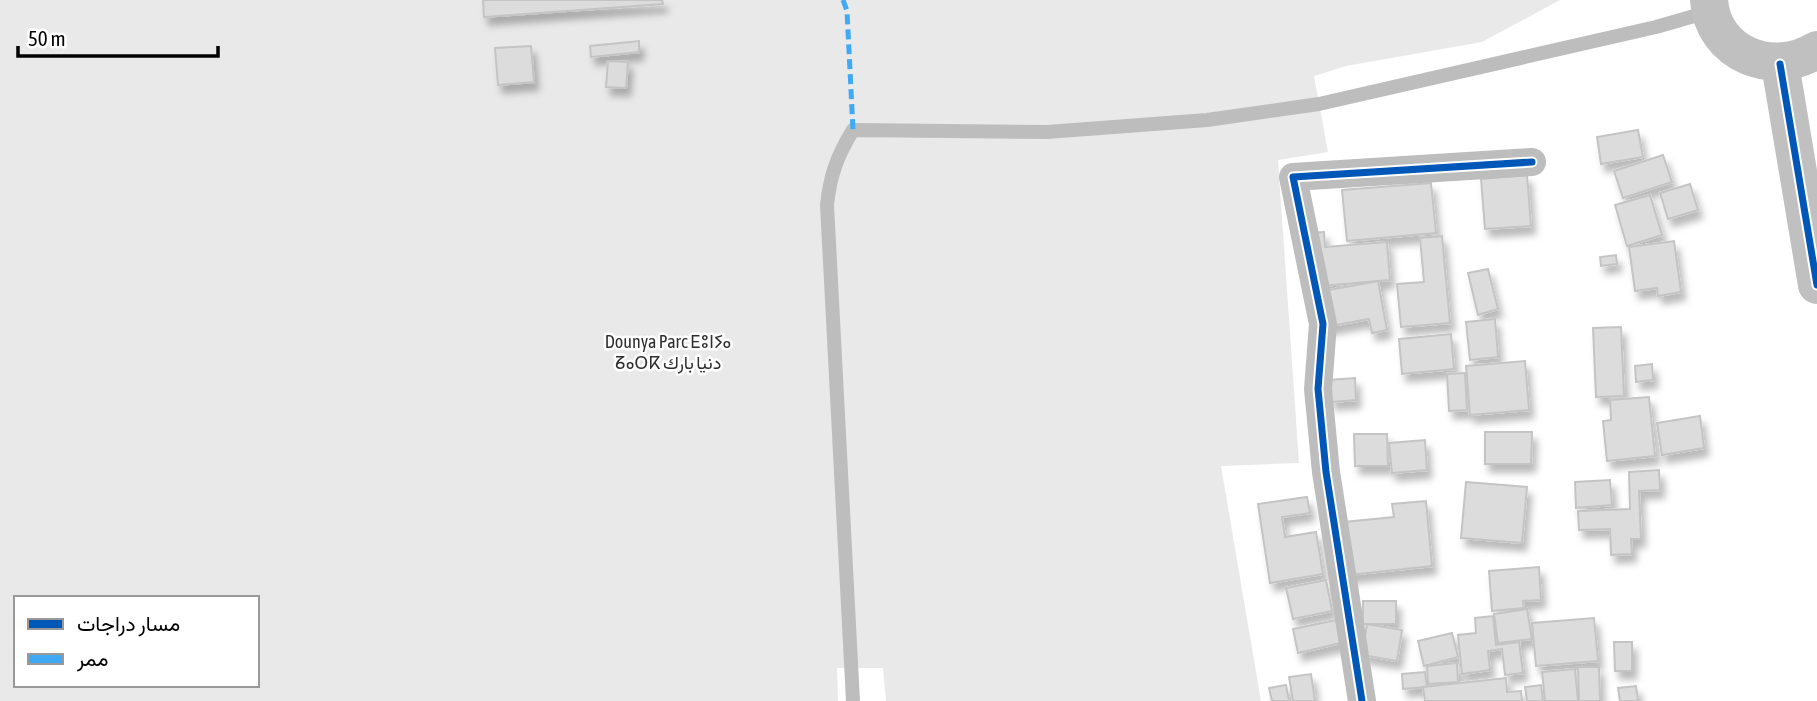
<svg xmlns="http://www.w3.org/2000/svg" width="1817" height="701" font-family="'Asap Condensed',Vazirmatn,'Noto Sans Tifinagh',sans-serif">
<defs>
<filter id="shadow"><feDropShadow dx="4.5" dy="8" stdDeviation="3.5" flood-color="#0004"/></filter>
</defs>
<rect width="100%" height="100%" fill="#fff"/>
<path fill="#e9e9e9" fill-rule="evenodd" d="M0,0H1560L1482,42L1346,66L1314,76L1328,152L1278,160L1299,463L1221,466L1261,701H886L883,668H837L838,701H0ZM16,598H257V685H16Z"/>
<g fill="#dcdcdc" stroke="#c4c4c4" stroke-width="2" filter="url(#shadow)">
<polygon points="483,0 662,0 663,4 484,17"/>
<polygon points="639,41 639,52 591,57 590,46"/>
<polygon points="531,46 534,82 498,85 495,48"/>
<polygon points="608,61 628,62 626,88 606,87"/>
<polygon points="1638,130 1643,157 1601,164 1597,137"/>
<polygon points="1663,155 1672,182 1623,198 1614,171"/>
<polygon points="1527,175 1531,226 1485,229 1481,179"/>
<polygon points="1431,183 1436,233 1347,241 1342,190"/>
<polygon points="1690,184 1698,210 1668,219 1660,193"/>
<polygon points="1650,195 1662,235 1627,246 1615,205"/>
<polygon points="1324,232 1325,247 1387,242 1390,280 1322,286 1308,233"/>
<polygon points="1442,236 1450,323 1401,327 1397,284 1424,282 1420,238"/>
<polygon points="1674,241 1681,292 1658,296 1657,288 1635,291 1629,247"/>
<polygon points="1616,255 1617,264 1601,266 1600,257"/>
<polygon points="1488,269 1498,309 1478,315 1468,273"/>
<polygon points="1378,281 1387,330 1372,333 1369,319 1325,327 1318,292"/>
<polygon points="1495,319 1498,357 1470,360 1466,322"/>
<polygon points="1621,327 1624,396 1596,397 1593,328"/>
<polygon points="1451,334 1454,369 1402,374 1399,339"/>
<polygon points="1525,361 1529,410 1470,415 1466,366"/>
<polygon points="1652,364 1653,380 1636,382 1635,366"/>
<polygon points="1465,373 1467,410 1449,411 1447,374"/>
<polygon points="1355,378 1356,400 1331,402 1328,380"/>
<polygon points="1649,397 1655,456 1607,461 1603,421 1611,420 1610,400"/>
<polygon points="1700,416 1704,448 1662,455 1657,423"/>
<polygon points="1485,432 1532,432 1531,464 1485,464"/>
<polygon points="1354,434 1387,434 1388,466 1355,466"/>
<polygon points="1425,440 1427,470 1392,473 1389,443"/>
<polygon points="1659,470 1660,490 1639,491 1641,539 1631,539 1632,554 1611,555 1610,529 1579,530 1578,511 1630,509 1629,472"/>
<polygon points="1610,480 1612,505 1576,508 1575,482"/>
<polygon points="1466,482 1527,487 1522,543 1461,538"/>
<polygon points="1307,497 1310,513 1282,517 1285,537 1316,532 1323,574 1270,583 1258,504"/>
<polygon points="1426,501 1432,566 1340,576 1334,523 1394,517 1392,504"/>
<polygon points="1539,567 1541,600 1523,601 1524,608 1492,611 1489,571"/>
<polygon points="1326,580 1332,611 1293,619 1286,588"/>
<rect x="1363" y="601" width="33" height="23"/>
<polygon points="1527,609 1532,639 1498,643 1494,614"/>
<polygon points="1493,616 1496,645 1519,642 1523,673 1505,675 1502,649 1488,651 1490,670 1462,674 1458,635 1476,633 1475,618"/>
<polygon points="1594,618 1598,661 1536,666 1532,623"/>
<polygon points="1336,620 1341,643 1298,653 1293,629"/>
<polygon points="1367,624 1402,630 1397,661 1362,655"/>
<polygon points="1452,633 1458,657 1424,666 1418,641"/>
<polygon points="1614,642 1632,642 1632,671 1615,671"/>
<polygon points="1457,663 1458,682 1428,684 1427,666"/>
<polygon points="1578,667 1599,667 1600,701 1579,701"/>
<polygon points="1575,669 1578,701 1545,701 1542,672"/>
<polygon points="1425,672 1427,687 1403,689 1402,674"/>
<polygon points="1311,674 1315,701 1293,701 1289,677"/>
<polygon points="1506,678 1507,692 1521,691 1522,701 1425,701 1423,687"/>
<polygon points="1286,685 1289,701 1272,701 1269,688"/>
<polygon points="1541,685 1543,701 1527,701 1525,687"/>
<polygon points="1636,686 1638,701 1620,701 1618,688"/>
</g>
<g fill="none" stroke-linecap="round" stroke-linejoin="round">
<path stroke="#bdbdbd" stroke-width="14" d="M853,701L827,205C830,176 837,156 853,130L1047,132L1207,120L1319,104L1656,27L1708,12"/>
<polyline stroke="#bdbdbd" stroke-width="28" points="1362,701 1326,472 1318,389 1323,324 1293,177 1532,162"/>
<g stroke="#c0c0c0" stroke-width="38">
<path d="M1709,0C1713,55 1773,77 1817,50"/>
<polyline points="1780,64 1817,285"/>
</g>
<polyline stroke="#3fa9f5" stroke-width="5" stroke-dasharray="10 5" stroke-linecap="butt" points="843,0 847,11 853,130"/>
<g stroke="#fff" stroke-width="11">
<g id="cycleway">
<polyline points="1780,64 1817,285"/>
<polyline points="1362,701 1326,472 1318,389 1323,324 1293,177 1532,162"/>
</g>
</g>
<use href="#cycleway" stroke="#0057b8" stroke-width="7"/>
</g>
<g text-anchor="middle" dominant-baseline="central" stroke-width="5" stroke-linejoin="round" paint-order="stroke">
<g font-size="18" fill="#2e2e2e" stroke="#fff">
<text x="668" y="341">Dounya Parc ⴹⵓⵏⵢⴰ<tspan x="668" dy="21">ⵒⴰⵔⴽ دنيا بارك</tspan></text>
</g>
</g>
<rect x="14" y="596" width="245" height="91" fill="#ffffff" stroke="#999999" stroke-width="2"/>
<rect x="28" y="619" width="35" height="10" fill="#0057b8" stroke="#999999" stroke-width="2"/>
<text x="77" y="631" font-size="21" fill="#000000">مسار دراجات</text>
<rect x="28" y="654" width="35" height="10" fill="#3fa9f5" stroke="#999999" stroke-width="2"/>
<text x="77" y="666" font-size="21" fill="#000000">ممر</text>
<path d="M18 46v10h200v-10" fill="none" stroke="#000000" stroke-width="3.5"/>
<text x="28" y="46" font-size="21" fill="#000000" stroke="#ffffff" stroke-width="5" paint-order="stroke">50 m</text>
</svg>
